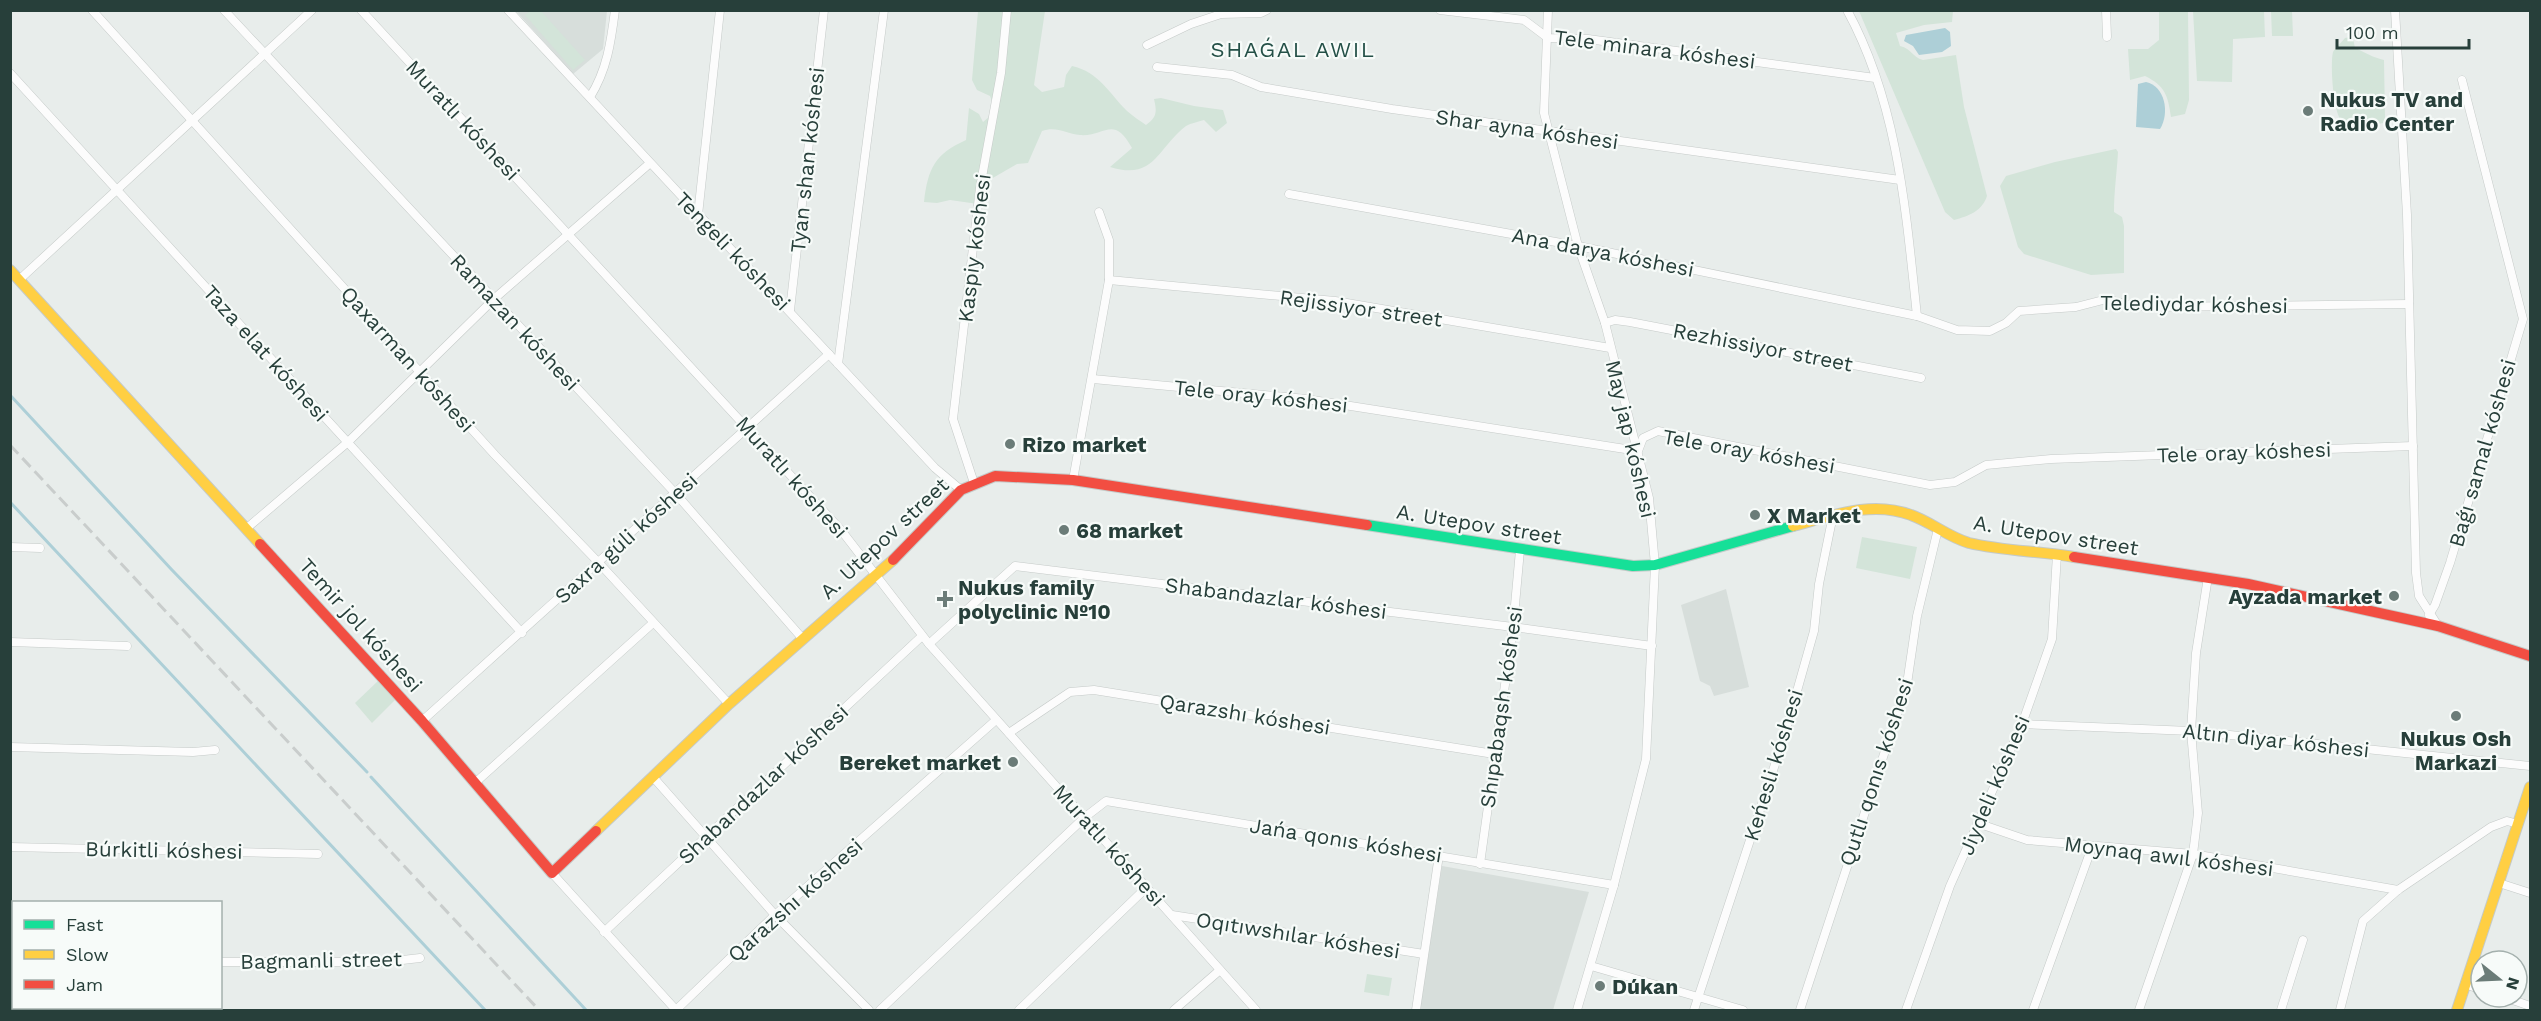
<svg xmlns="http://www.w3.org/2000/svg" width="2541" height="1021" font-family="'Work Sans',sans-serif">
<rect width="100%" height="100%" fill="#e8edeb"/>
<g fill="#d7dedb">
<polygon points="516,11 607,11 603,49 573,74"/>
<polygon points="1726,589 1749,687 1714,696 1710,686 1700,681 1681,605"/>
<polygon points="1442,866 1589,892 1553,1010 1420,1010"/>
</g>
<g fill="#d3e4d9">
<polygon points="530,11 541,11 585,60 573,70 525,15"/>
<path d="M978,11H1045L1034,85L1042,92L1064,87L1066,75L1072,66C1099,72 1109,93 1127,111C1133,116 1140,121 1146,125C1157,117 1157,112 1154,99L1161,98L1194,106L1223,110L1227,123L1216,132L1204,120C1198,122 1191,123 1186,126C1157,148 1155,181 1110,167L1132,148C1113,114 1105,137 1080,135C1066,134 1057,126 1042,131L1028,163L1017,164L991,179L985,197L978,204L950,200L937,203L924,202C928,168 935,154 966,140L969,108L979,114L983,122L996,111L990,96L977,90L972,80Z"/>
<path d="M1859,11H1953L1952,22L1924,25L1896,33L1900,46C1912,49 1912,57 1923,60L1956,55L1964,107L1987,196C1982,211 1969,216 1954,220L1945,212Z"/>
<path d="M2159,11H2188L2189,100L2185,114L2171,117C2168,95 2165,86 2145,76L2130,80L2128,49H2148L2159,40Z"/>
<polygon points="2193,11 2264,11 2265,37 2233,39 2232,82 2197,81"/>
<polygon points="2271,11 2292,11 2293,36 2272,36"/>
<path d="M2350,37L2353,38L2355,48C2364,52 2374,58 2384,60L2385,118L2383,123C2372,125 2351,129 2342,121C2333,114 2330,63 2333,52C2335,48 2342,42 2345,38Z"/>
<path d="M2116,149L2118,152C2117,172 2114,191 2114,212L2122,217L2124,226V273L2091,275L2024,254L2018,247L2000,186L2006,176L2055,162Z"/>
<polygon points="1862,537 1917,547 1910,579 1856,568"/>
<polygon points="379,680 395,700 372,723 355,703"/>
<polygon points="1367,974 1392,978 1389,996 1364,992"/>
</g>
<g fill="#adcfd7">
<polygon points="1945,28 1950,32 1951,46 1942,52 1919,55 1913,46 1904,41 1906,35"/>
<path d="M2146,82C2165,86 2170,113 2160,129L2136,127L2138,84Z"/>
</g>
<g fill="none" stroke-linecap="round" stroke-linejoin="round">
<g stroke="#adcfd7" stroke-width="3">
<polyline points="10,395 172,570 367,772"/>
<polyline points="10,502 485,1010"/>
<polyline points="371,777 586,1010"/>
</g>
<g stroke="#c5cac8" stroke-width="9">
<g id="street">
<polyline points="92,10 495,455 599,563 729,704"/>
<polyline points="224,10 676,494 802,638"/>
<polyline points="361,10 841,530 929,644 1256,1010"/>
<polyline points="508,10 935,468 961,490"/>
<polyline points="1440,10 1524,20 1548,38 1588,39 1875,78"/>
<polyline points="1548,10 1544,113 1578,246 1605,323 1649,498 1655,565 1646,759 1614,885 1577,1010"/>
<path d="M1847,10C1898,103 1906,212 1917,316"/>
<polyline points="2106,10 2107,37"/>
<polyline points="2395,10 2407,215 2416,573 2419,596 2438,626"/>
<polyline points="1147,45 1191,24 1221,14 1261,13 1267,10"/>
<polyline points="1157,67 1232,75 1261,87 1392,109 1900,180"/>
<polyline points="10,73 522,633"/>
<path d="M590,97C607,70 611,42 615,10"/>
<polyline points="1289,194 1578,246 1917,316 1957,330 1990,331 2006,323 2019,311 2076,307 2107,299 2129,305 2149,307 2409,304"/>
<polyline points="698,215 720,10"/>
<polyline points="19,280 312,10"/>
<polyline points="1109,280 1335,301 1610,348"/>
<polyline points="790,310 824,10"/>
<polyline points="1605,323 1615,320 1630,322 1921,378"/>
<polyline points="838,364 884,10"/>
<polyline points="1093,379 1306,399 1638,451 1643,438 1658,431 1930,485 1955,482 1986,465 2051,459 2413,446"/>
<polyline points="1073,480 1109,280 1109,240 1099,212"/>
<polyline points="974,483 953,419 980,188 1001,73 1007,10"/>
<polyline points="247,528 348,442 494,299 649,164"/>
<polyline points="10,547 40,548"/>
<polyline points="2429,615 2435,605 2450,563 2523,319 2462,80"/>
<polyline points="10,642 127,646"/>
<polyline points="929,644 1015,566 1513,627 1652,646"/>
<polyline points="422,721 829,354"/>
<polyline points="2022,724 2191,731 2530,766"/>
<polyline points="1009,733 1070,692 1094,690 1494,754"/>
<polyline points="10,747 193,752 215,750"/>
<polyline points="653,777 775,915 869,1010"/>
<polyline points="476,782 653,623"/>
<polyline points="1977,823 2027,840 2193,854 2398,890"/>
<polyline points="10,847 318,854"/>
<polyline points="1480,864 1513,627 1520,550"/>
<polyline points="552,873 676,1010"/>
<polyline points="2499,883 2530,893"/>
<polyline points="1172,915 1424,954"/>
<polyline points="604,932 922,636"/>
<polyline points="10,962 14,962"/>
<polyline points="220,962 385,962 420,958"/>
<polyline points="1591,966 1743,1010"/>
<polyline points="2466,984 2481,990"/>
<polyline points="2504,997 2530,1006"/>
<polyline points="676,1010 775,915 996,720"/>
<polyline points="880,1010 1084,818 1106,801 1614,885"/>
<polyline points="1019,1010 1146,888"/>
<polyline points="1174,1010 1220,970"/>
<polyline points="1416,1010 1439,855"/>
<polyline points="1694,1010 1784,737 1814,631 1819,584 1833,515"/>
<polyline points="1800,1010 1907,684 1917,616 1938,529"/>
<polyline points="1906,1010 1950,886 2022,724 2052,639 2057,554"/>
<polyline points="2033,1010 2092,847"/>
<polyline points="2139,1010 2193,854 2198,813 2191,731 2196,653 2208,577"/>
<polyline points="2281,1010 2303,940"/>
<polyline points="2340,1010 2363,921 2398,890 2491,827 2507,821 2518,824"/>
</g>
</g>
<g stroke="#c4cac8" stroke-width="12">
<polyline id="fast" points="1367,525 1633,566 1655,565 1793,526"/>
</g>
<g stroke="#c4cac8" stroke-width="12">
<g id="slow">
<polyline points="10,270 260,544"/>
<path d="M1793,526C1831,516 1872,500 1911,515C1931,522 1948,537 1969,543C2003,551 2039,551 2074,557"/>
<polyline points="596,831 729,704 893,560"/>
<polyline points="2457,1010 2530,787"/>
</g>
</g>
<g stroke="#c4cac8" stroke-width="12">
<g id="jam">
<polyline points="260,544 422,721 552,873 596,831"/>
<polyline points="2074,557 2248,584 2438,626 2530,656"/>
<polyline points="893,560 961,490 995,476 1073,480 1367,525"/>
</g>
</g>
<use href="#street" stroke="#fcfcfc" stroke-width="8"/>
<use href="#fast" stroke="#16e098" stroke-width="10"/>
<use href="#slow" stroke="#ffcf43" stroke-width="10"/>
<use href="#jam" stroke="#f24e42" stroke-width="10"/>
<polyline stroke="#c9cdcc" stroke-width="3" stroke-dasharray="12 6" stroke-linecap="butt" points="10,445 539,1010"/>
</g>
<g fill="#6b7c78" stroke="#f7fbf9" stroke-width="2">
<circle cx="2308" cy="111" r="6"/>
<circle cx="1010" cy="444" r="6"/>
<circle cx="1755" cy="515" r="6"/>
<circle cx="1064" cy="530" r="6"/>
<circle cx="2394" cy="596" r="6"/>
<path d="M942 590h6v6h6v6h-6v6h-6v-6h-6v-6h6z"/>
<circle cx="2456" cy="716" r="6"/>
<circle cx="1013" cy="762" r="6"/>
<circle cx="1600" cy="986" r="6"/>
</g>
<g text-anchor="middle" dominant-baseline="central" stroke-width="4.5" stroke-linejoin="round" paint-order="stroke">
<g font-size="21" fill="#273f3a" stroke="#f7fbf9">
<text transform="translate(1655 49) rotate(7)">Tele minara kóshesi</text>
<text transform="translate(463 120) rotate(47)">Muratlı kóshesi</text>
<text transform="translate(1527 129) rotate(8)">Shar ayna kóshesi</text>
<text transform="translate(807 160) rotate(-84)">Tyan shan kóshesi</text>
<text transform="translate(974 248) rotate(-83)">Kaspiy kóshesi</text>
<text transform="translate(733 251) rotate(46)">Tengeli kóshesi</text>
<text transform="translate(1603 252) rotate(11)">Ana darya kóshesi</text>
<text transform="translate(2194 304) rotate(1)">Telediydar kóshesi</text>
<text transform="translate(1361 308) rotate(8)">Rejissiyor street</text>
<text transform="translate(515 322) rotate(47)">Ramazan kóshesi</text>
<text transform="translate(1763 347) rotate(11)">Rezhissiyor street</text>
<text transform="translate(266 353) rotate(48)">Taza elat kóshesi</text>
<text transform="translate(408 359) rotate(48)">Qaxarman kóshesi</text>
<text transform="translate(1261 396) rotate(6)">Tele oray kóshesi</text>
<text transform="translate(1631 439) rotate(77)">May jap kóshesi</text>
<text transform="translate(1749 451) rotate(10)">Tele oray kóshesi</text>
<text transform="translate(2244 452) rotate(-2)">Tele oray kóshesi</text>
<text transform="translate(2482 453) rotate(-74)">Baǵı samal kóshesi</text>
<text transform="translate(792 477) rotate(48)">Muratlı kóshesi</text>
<text transform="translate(1479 524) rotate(9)">A. Utepov street</text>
<text transform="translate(2056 535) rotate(9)">A. Utepov street</text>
<text transform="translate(626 538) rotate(-42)">Saxra gúli kóshesi</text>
<text transform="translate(884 538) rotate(-43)">A. Utepov street</text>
<text transform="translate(1276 598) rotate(7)">Shabandazlar kóshesi</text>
<text transform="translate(361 625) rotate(48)">Temir jol kóshesi</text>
<text transform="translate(1501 707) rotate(-82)">Shıpabaqsh kóshesi</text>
<text transform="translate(1245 714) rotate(9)">Qarazshı kóshesi</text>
<text transform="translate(2276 740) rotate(6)">Altın diyar kóshesi</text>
<text transform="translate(1773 765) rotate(-73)">Keńesli kóshesi</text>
<text transform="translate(1876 772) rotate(-72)">Qutlı qonıs kóshesi</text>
<text transform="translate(763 784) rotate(-43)">Shabandazlar kóshesi</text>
<text transform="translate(1994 785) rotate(-67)">Jiydeli kóshesi</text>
<text transform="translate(1346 840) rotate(9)">Jańa qonıs kóshesi</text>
<text transform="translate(1109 845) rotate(48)">Muratlı kóshesi</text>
<text transform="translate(164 850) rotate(1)">Búrkitli kóshesi</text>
<text transform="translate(2169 856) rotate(7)">Moynaq awıl kóshesi</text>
<text transform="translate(795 900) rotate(-42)">Qarazshı kóshesi</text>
<text transform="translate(1298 935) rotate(9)">Oqıtıwshılar kóshesi</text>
<text transform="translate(321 960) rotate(-1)">Bagmanli street</text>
</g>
<g font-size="21" font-weight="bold" fill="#273f3a" stroke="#f7fbf9" text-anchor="start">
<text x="2320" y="99">Nukus TV and<tspan x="2320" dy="24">Radio Center</tspan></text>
<text x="1022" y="444">Rizo market</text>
<text x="1767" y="515">X Market</text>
<text x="1076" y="530">68 market</text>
<text x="958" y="587">Nukus family<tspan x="958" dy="24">polyclinic №10</tspan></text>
<text x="2382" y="596" text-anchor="end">Ayzada market</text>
<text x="2456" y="738" text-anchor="middle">Nukus Osh<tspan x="2456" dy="24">Markazi</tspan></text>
<text x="1001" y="762" text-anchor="end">Bereket market</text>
<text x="1612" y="986">Dúkan</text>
</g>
<g font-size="22" letter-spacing="1.5" fill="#245047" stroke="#f7fbf9">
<text x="1293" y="49">SHAǴAL AWIL</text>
</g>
</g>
<rect width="2541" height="1021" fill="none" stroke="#273f3a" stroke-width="24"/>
<rect x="12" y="901" width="210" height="108" fill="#f7fbf9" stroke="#a4b0ad" stroke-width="1.5"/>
<rect x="24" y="920" width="30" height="9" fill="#16e098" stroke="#a4b0ad" stroke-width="1.5"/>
<text x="66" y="931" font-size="18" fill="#273f3a">Fast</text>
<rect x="24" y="950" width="30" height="9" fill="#ffcf43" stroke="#a4b0ad" stroke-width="1.5"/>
<text x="66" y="961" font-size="18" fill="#273f3a">Slow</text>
<rect x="24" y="980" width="30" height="9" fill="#f24e42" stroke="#a4b0ad" stroke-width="1.5"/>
<text x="66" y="991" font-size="18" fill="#273f3a">Jam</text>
<g transform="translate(2499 979) rotate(108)"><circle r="28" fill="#f7fbf9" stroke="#a4b0ad" stroke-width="1.5"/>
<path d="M0-4.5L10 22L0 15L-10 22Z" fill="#6b7c78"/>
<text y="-9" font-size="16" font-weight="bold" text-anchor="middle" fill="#273f3a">N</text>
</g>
<path d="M2337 39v9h132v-9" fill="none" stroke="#273f3a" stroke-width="3"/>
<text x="2346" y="39" font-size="18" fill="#273f3a" stroke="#f7fbf9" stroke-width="4.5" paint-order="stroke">100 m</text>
</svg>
